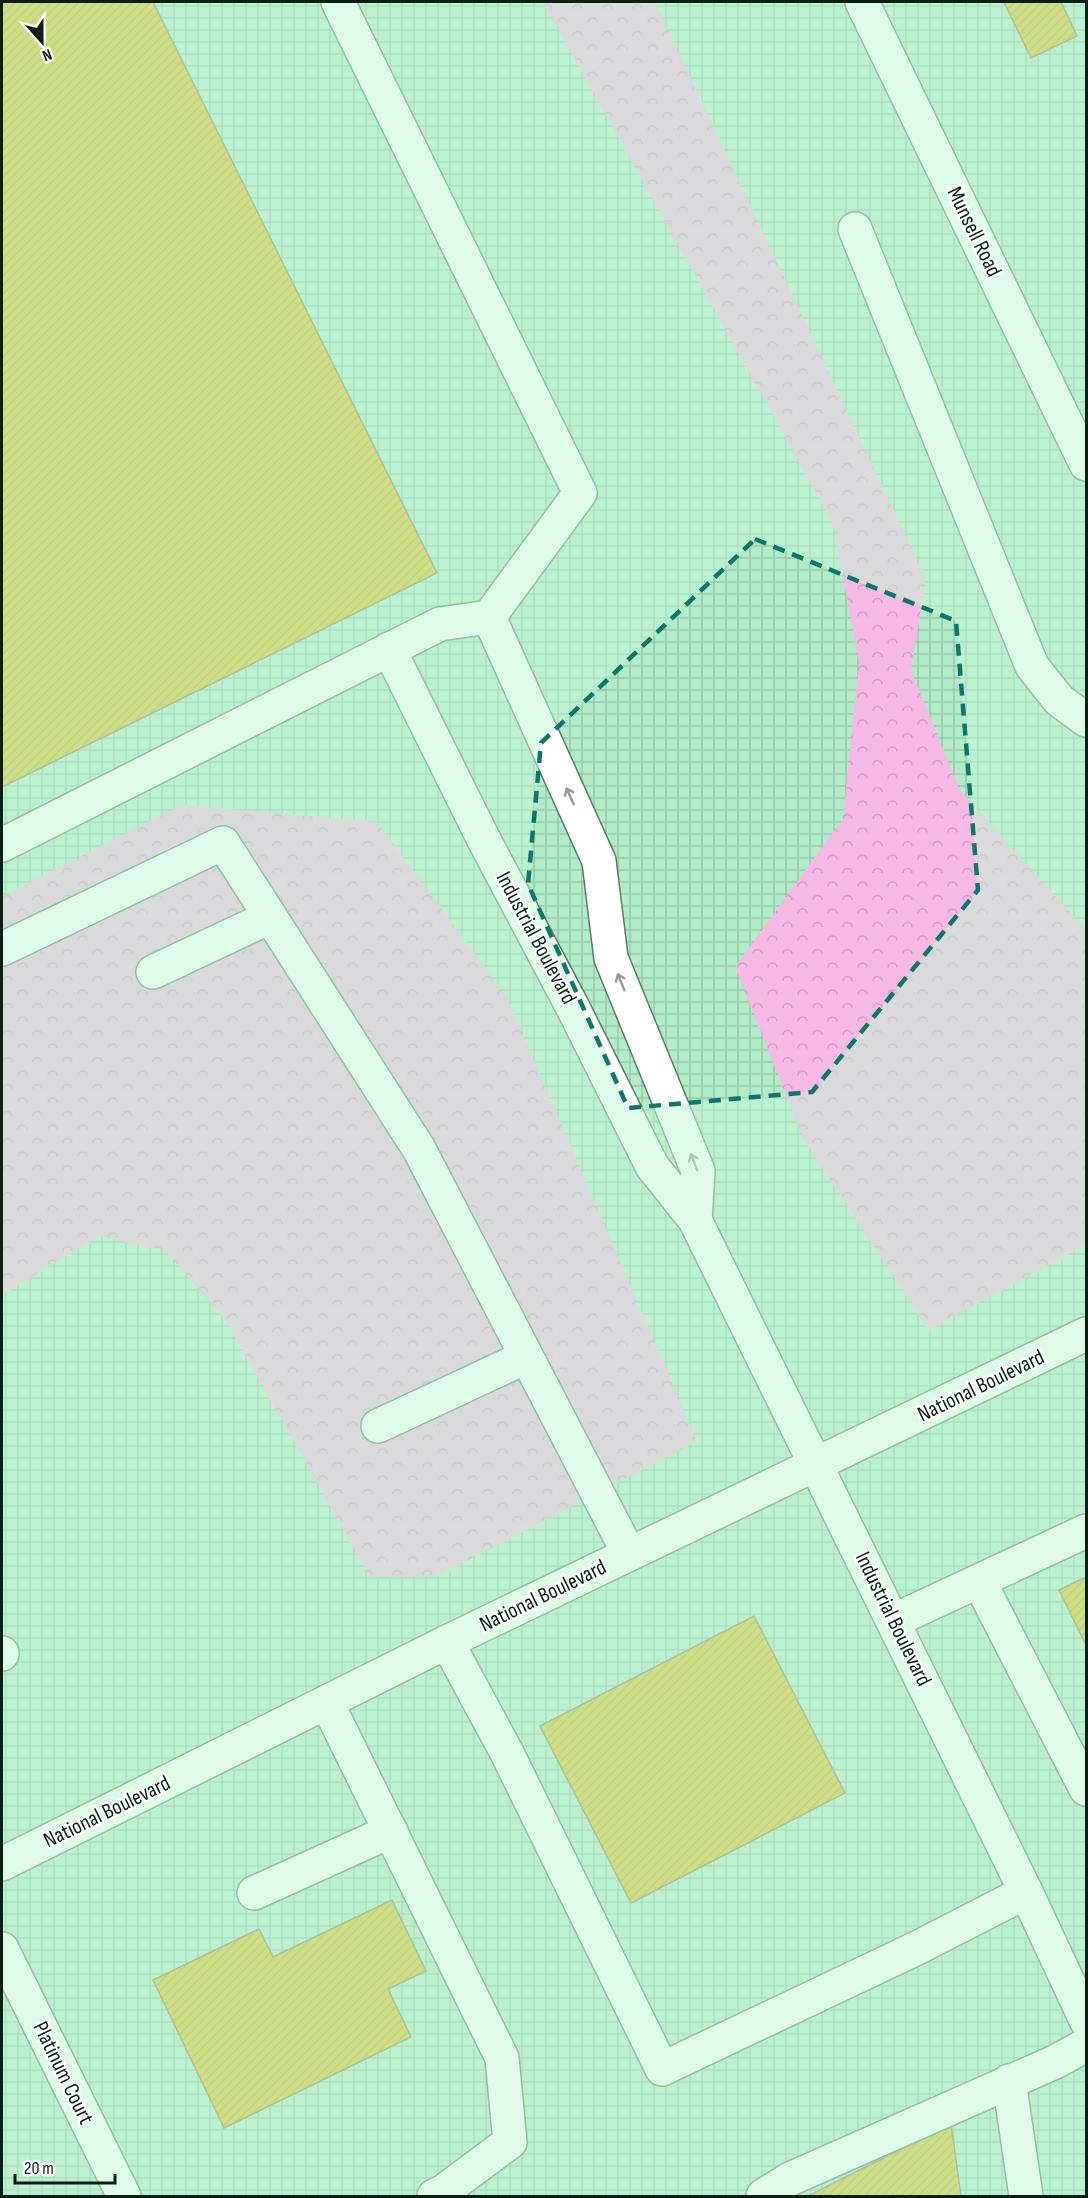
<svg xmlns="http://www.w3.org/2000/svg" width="1088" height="2198" font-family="'Sofia Sans Condensed',sans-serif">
<defs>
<pattern id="industrial-grid" width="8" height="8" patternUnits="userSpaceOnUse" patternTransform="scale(1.5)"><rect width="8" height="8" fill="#b1ebc7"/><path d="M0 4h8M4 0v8" fill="none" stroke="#97c9aa"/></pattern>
<pattern id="forest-crowns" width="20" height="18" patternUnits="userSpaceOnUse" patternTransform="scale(1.5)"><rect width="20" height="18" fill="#f6b8e4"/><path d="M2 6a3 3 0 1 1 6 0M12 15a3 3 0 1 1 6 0" fill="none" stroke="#d29ec3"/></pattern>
<pattern id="building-hatch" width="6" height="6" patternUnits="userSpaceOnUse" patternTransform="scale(1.5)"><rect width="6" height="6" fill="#dec223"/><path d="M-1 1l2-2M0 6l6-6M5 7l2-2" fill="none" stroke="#bda61f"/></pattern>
</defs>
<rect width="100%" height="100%" fill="#c2f5d6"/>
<rect fill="url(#industrial-grid)" x="2" y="2" width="1084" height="2194"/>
<g fill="url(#forest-crowns)">
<polygon points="543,2 655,2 926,579 911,670 960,790 1086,930 1086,1245 929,1330 804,1140 735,967 843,819 859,662 833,523"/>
<polygon points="181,805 377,822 507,997 697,1441 439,1576 370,1577 226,1321 166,1251 100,1236 2,1295 2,897"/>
</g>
<g fill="url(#building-hatch)" stroke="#8d8353" stroke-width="1.5">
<polygon points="2,2 153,2 437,573 2,787"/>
<polygon points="1004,2 1061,2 1077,36 1031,58"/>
<polygon points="1086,1577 1086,1645 1059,1590"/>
<polygon points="754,1616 845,1793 631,1903 540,1726"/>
<polygon points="392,1900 426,1971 388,1989 411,2037 224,2128 153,1980 259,1929 273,1957"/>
<polygon points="951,2124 961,2196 808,2196"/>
</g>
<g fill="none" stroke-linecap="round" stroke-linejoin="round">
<g stroke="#528166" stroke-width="36">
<g id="minor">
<polyline points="862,2 1086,464"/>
<polyline points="855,229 1032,666 1059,700 1086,720"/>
<polyline points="489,617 599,861 611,958 698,1171 695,1220"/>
<polyline points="389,649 483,838 573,1008 652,1166 695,1220 1026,1892 1086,2020"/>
<polyline points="2,845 440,624 489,617 580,493 338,2"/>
<polyline points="2,949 223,843 419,1149 629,1554"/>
<polyline points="153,972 270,917"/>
<polyline points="378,1426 526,1357"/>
<polyline points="979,1581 1086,1789"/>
<polyline points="893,1621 1086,1531"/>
<polyline points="447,1642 507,1753 662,2069 917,1948 1026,1892"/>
<polyline points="2,1654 2,1653"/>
<polyline points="327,1703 502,2058 510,2142 444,2191 434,2196"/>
<polyline points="2,1864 447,1642 1086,1334"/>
<polyline points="254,1893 391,1831"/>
<polyline points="2,1949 124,2196"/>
<polyline points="1009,2081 1026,2196"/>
<polyline points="763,2196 790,2179 1055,2062 1086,2045"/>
</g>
</g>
<use href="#minor" stroke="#fff" stroke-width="33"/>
</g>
<defs><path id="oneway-shaft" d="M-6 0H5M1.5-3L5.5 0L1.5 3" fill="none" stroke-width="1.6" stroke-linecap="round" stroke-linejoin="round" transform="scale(1.5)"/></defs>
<g stroke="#919a95">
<use href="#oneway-shaft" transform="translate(570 796) rotate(-114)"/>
<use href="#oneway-shaft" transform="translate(621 982) rotate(-112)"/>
<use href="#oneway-shaft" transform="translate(694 1162) rotate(-111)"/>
</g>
<path d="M0 0H1088V2198H0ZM755,539L956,621L978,890L812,1092L628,1108L528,884L541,743Z" fill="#c2f5d6" fill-opacity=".55" fill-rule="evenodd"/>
<path fill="none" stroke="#0f766e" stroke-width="4.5" stroke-dasharray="12 8" stroke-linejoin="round" d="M755,539L956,621L978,890L812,1092L628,1108L528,884L541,743Z"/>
<g text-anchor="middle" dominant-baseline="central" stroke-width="4.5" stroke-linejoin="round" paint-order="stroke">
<g font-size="22" fill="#0b1f14" stroke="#fff">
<text transform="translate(974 232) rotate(64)">Munsell Road</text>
<text transform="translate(536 938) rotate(62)">Industrial Boulevard</text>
<text transform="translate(981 1386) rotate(-26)">National Boulevard</text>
<text transform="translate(543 1596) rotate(-26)">National Boulevard</text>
<text transform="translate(893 1619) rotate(64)">Industrial Boulevard</text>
<text transform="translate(107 1812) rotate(-26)">National Boulevard</text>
<text transform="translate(63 2073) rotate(64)">Platinum Court</text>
</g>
</g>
<rect width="1088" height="2198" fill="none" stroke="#0b1f14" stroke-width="6"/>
<g transform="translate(42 42) rotate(159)" stroke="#ffffff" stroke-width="4.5" paint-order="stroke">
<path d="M0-4.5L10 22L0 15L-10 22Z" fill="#0b1f14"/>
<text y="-9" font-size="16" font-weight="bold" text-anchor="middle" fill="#0b1f14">N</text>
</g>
<path d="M15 2174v9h100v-9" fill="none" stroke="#0b1f14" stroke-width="3"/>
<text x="24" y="2174" font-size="18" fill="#0b1f14" stroke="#ffffff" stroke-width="4.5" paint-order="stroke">20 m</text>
</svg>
